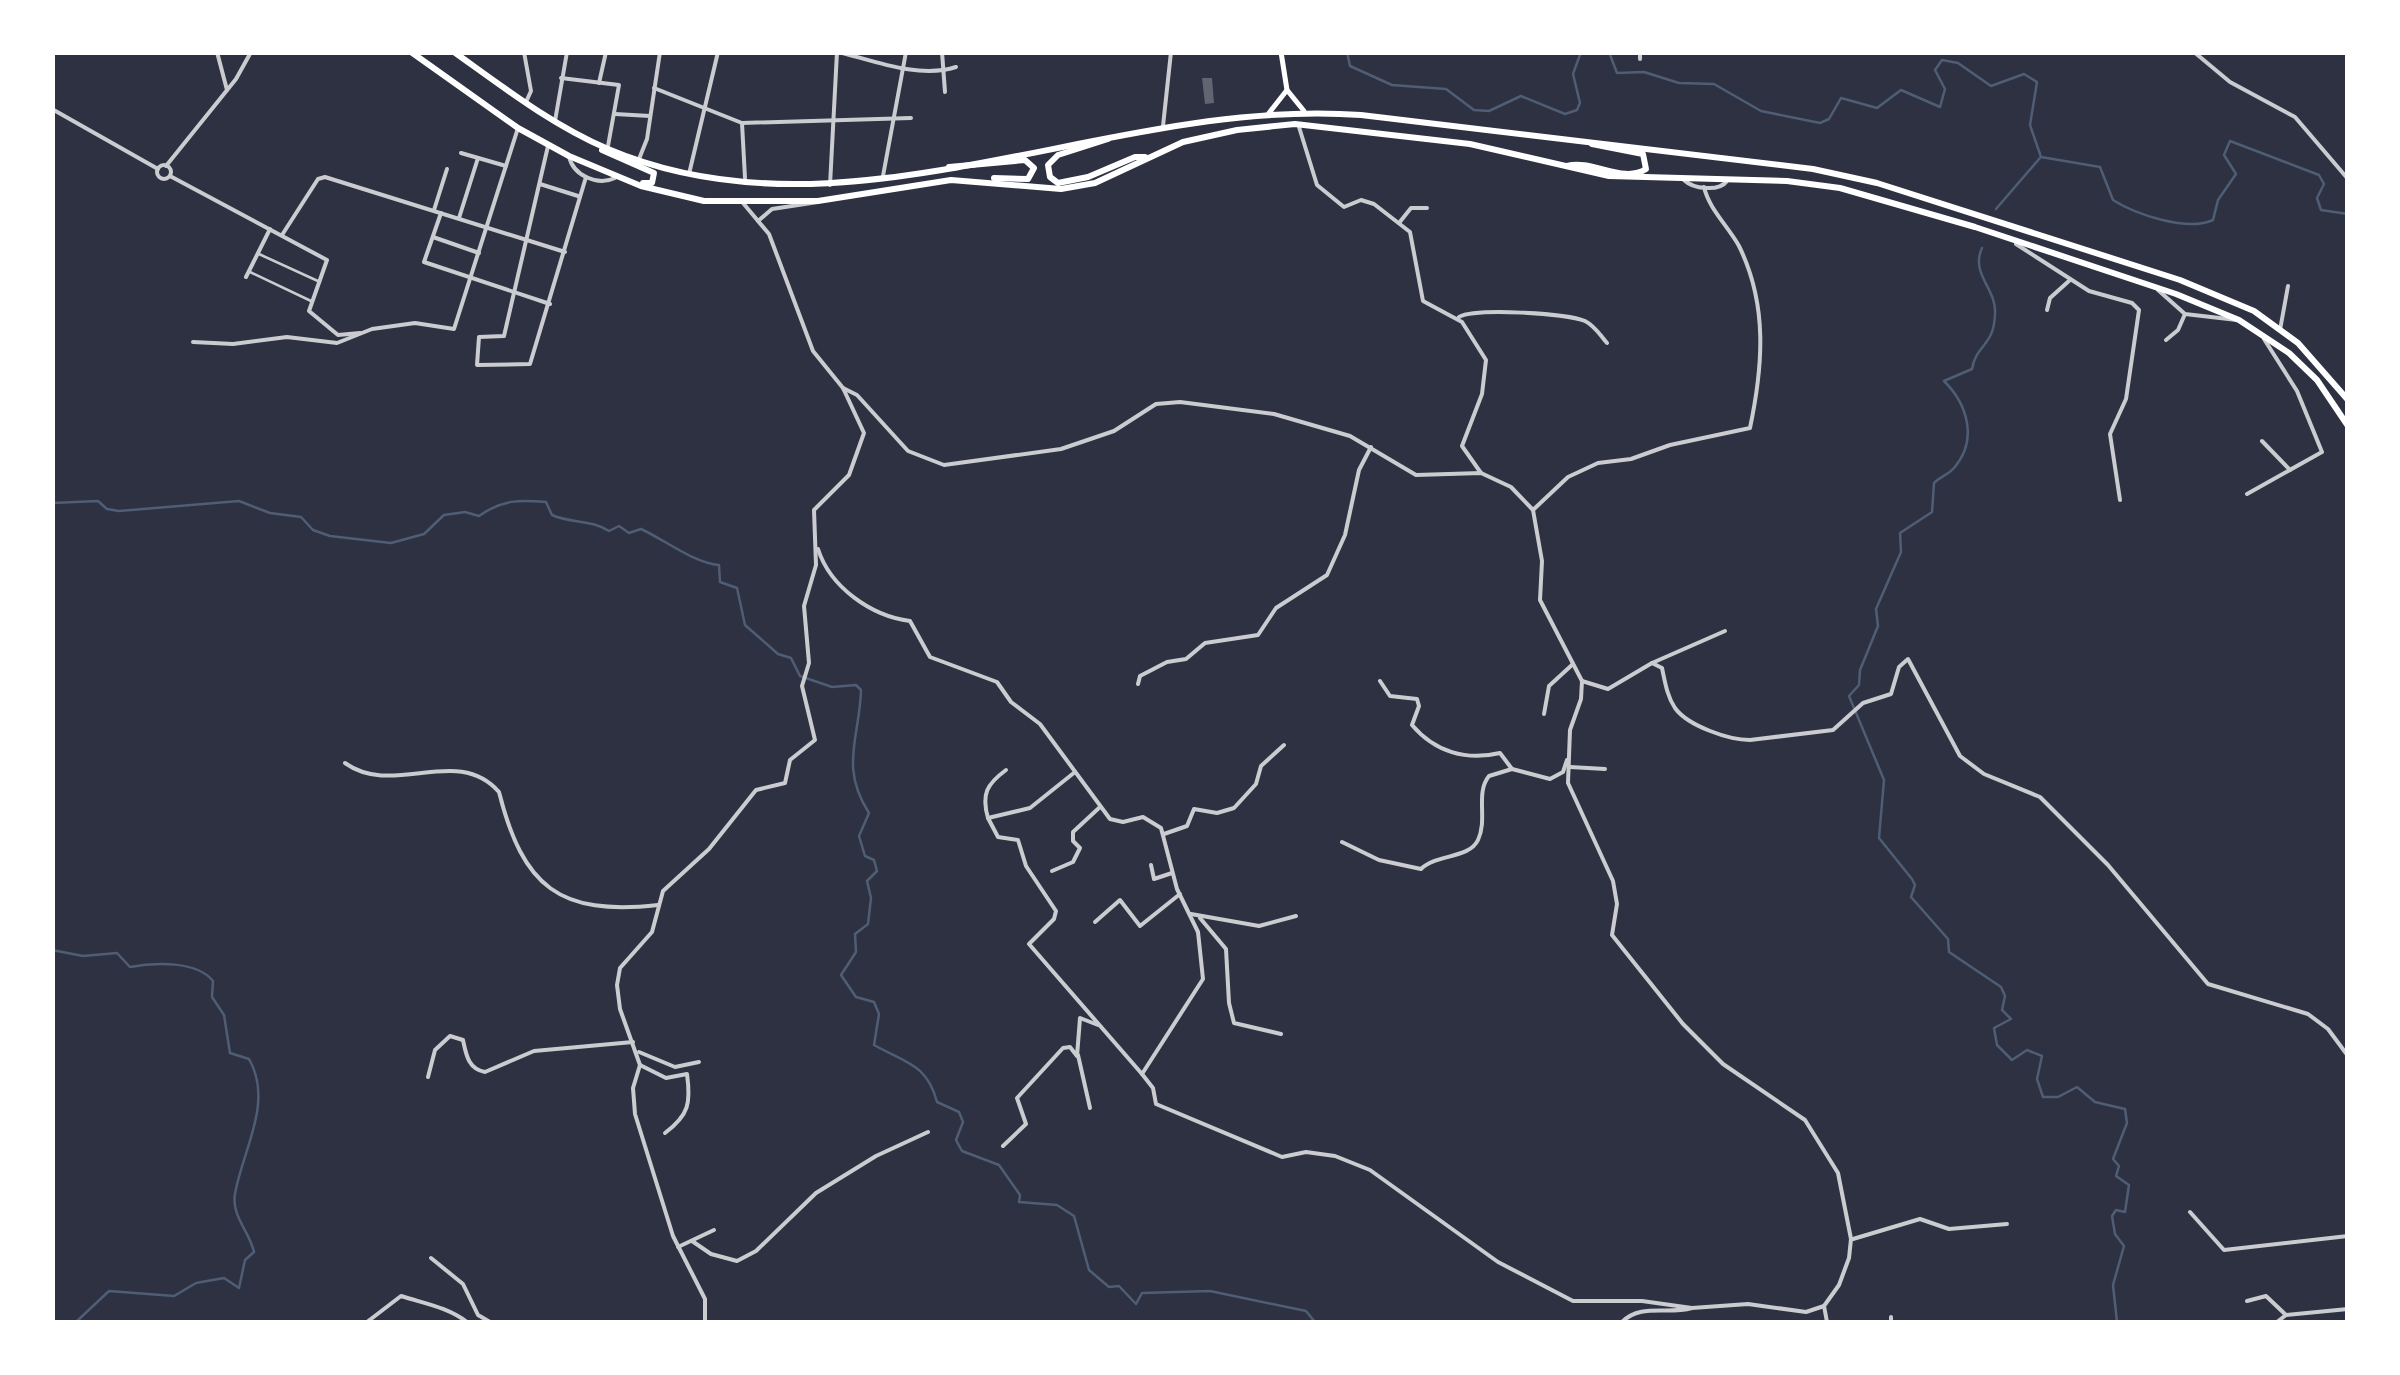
<svg xmlns="http://www.w3.org/2000/svg" width="2400" height="1375" font-family="Lato,sans-serif">
<rect width="100%" height="100%" fill="#2d3142"/>
<g fill="none" stroke-linecap="round" stroke-linejoin="round">
<g stroke="#4f5d75" stroke-width="2.5">
<polyline points="1347,52 1350,66 1392,85 1446,89 1474,110 1489,111 1521,96 1565,114 1577,110 1580,103 1573,74 1581,52"/>
<path d="M1609,52L1617,73L1644,72L1679,83L1714,84L1761,111L1820,123L1829,119L1841,98L1877,108L1901,90L1940,107L1945,89L1935,70L1942,60L1958,63L1991,86L2024,74L2037,82L2030,125L2041,157L2100,167L2113,200C2135,214 2187,232 2213,220L2218,200L2236,174L2224,155L2230,141L2319,175L2324,184L2317,198L2321,210L2348,214"/>
<polyline points="1996,209 2040,158"/>
<path d="M1982,248C1970,274 1997,289 1995,314C1994,347 1976,344 1972,369L1944,381C1968,405 1978,440 1954,468C1949,474 1940,477 1934,483L1932,512L1900,533L1901,552L1876,609L1878,626L1860,670L1859,685L1849,696L1884,780L1879,838L1912,879L1915,885L1911,897L1948,939L1949,952L2001,987L2005,996L2002,1010L2011,1019L1994,1028L1997,1045L2012,1060L2027,1050L2042,1056L2037,1079L2043,1097H2058L2077,1087L2095,1102L2125,1109L2127,1123L2113,1159L2119,1166L2116,1176L2129,1185L2125,1212L2116,1210L2112,1216L2115,1234L2124,1246L2113,1285L2117,1322"/>
<path d="M52,503L98,501L107,509L119,511L239,501L270,513L301,517L313,530L330,536L391,543L424,534L444,515L465,512L479,516C503,499 520,500 546,502L552,515C573,524 590,519 609,531L619,526L629,533L641,529C665,540 694,563 719,565L720,582L737,588L745,625L778,654L791,658L800,676L832,687L856,685L861,690C860,736 839,767 869,813L859,836L865,856L874,860L877,871L867,881L871,898L868,924L855,934L856,952L841,975L856,997L874,1002L879,1014L874,1045C906,1063 927,1064 937,1102L959,1112L963,1122L956,1140L962,1151L999,1165L1020,1195L1019,1202L1057,1205L1074,1216L1089,1270L1109,1287L1119,1286L1136,1304L1142,1293L1210,1291L1306,1311L1315,1322"/>
<path d="M52,950L83,956L117,953L130,967C156,962 197,961 213,981L212,997L224,1015L230,1053L249,1059C274,1103 242,1151 235,1194C231,1216 250,1232 254,1252L245,1260L239,1288L224,1278L196,1283L174,1296L109,1291L76,1322"/>
</g>
</g>
<polygon fill="#626471" points="1202,78 1212,78 1214,103 1205,104"/>
<g fill="none" stroke-linecap="round" stroke-linejoin="round">
<g stroke="#caccd0" stroke-width="2.5">
<polyline points="259,254 320,282"/>
<polyline points="250,272 311,301"/>
</g>
<g stroke="#caccd0" stroke-width="4">
<polyline points="217,52 227,90"/>
<polyline points="524,52 531,91 526,102"/>
<path d="M839,52C874,61 920,79 956,67"/>
<polyline points="942,52 945,92"/>
<polyline points="1640,52 1640,59"/>
<polyline points="2194,52 2230,82 2295,117 2348,179"/>
<polyline points="561,78 619,85 608,146"/>
<polyline points="599,83 606,52"/>
<polyline points="654,88 742,123 911,118"/>
<polyline points="52,109 158,169"/>
<polyline points="615,114 650,116"/>
<polyline points="555,121 567,52"/>
<polyline points="742,123 745,178"/>
<polyline points="1163,126 1171,52"/>
<polyline points="1299,127 1317,185 1344,207 1361,200 1374,204 1410,232 1423,301 1462,322 1486,360 1482,394 1462,446 1481,473"/>
<polyline points="548,146 504,336 479,337 477,365 530,364 586,177"/>
<polyline points="461,153 506,166"/>
<path d="M569,156C573,176 598,186 615,178"/>
<polyline points="639,159 647,139 660,52"/>
<circle cx="164" cy="172" r="7"/>
<polyline points="166,166 236,79 251,52"/>
<polyline points="689,174 718,52"/>
<polyline points="170,176 327,260 309,311 338,335 360,333"/>
<polyline points="883,176 906,52"/>
<path d="M1684,180C1693,189 1719,192 1727,181"/>
<polyline points="540,184 578,196"/>
<polyline points="434,210 447,169"/>
<polyline points="441,213 424,262 550,304"/>
<polyline points="459,218 478,158"/>
<polyline points="758,221 772,209 818,202"/>
<polyline points="1399,223 1411,208 1427,208"/>
<polyline points="282,235 318,179 325,177 565,252"/>
<polyline points="433,237 479,253"/>
<polyline points="2016,244 2089,291 2132,303 2139,310 2126,399 2110,434 2120,500"/>
<polyline points="246,277 270,229"/>
<polyline points="2158,290 2185,314 2237,320"/>
<polyline points="2047,310 2050,298 2070,280"/>
<path d="M1459,317C1476,308 1566,313 1585,321C1595,326 1600,335 1607,343"/>
<polyline points="2280,330 2288,286"/>
<polyline points="2166,340 2178,330 2185,314"/>
<polyline points="193,342 233,344 287,337 337,343 372,329 415,323 454,329 518,128"/>
<polyline points="843,388 857,395 908,451 944,465 1061,449 1114,431 1156,404 1180,402 1274,414 1350,436 1416,475 1481,473 1511,487 1533,510 1542,561 1540,600 1582,681 1581,699 1570,730 1568,783 1613,881 1617,904 1612,935 1683,1024 1723,1064 1805,1120 1838,1173 1851,1239 1849,1258 1839,1285 1824,1306 1827,1322"/>
<polyline points="2262,441 2290,470"/>
<polyline points="2247,494 2322,452 2297,391 2264,339"/>
<path d="M1533,510L1568,477L1598,463L1631,459L1670,445L1750,428C1763,366 1768,305 1739,246C1728,226 1709,209 1704,187"/>
<path d="M818,549C830,587 871,616 910,621L930,657L997,682L1011,702L1040,724L1110,819L1123,822L1143,817L1161,828L1177,889L1198,932L1203,979L1142,1074"/>
<polyline points="1652,663 1725,631"/>
<path d="M1380,681L1390,696L1417,699L1419,706L1412,725C1435,752 1466,761 1500,753L1512,769"/>
<path d="M1582,681L1608,689L1652,663L1662,668C1665,682 1667,696 1675,708C1688,726 1729,740 1750,740L1833,730L1863,703L1891,694L1899,667L1908,659L1960,756L1984,774L2040,797L2108,865L2208,984L2308,1014L2328,1029L2348,1056"/>
<polyline points="1138,684 1140,676 1167,662 1186,659 1205,643 1258,635 1276,608 1327,575 1345,535 1359,470 1371,447"/>
<polyline points="1544,714 1549,686 1573,664"/>
<path d="M345,763C394,798 457,744 499,792C523,887 559,916 658,905"/>
<polyline points="1570,767 1605,769"/>
<polyline points="1075,772 1030,808 988,818 998,837 1018,840 1026,866 1056,911 1054,919 1029,944 1142,1074 1153,1088 1156,1104 1282,1157 1306,1152 1335,1156 1370,1170 1498,1262 1573,1301 1642,1301 1692,1308 1748,1304 1806,1312 1824,1306"/>
<path d="M988,818C981,794 987,784 1006,770"/>
<polyline points="1164,834 1187,826 1194,809 1217,813 1234,808 1256,784 1261,766 1284,745"/>
<path d="M1342,842L1379,860L1421,869C1436,854 1469,859 1478,840C1488,819 1475,793 1489,776L1512,769L1550,779L1563,772L1567,760"/>
<polyline points="1151,865 1154,879 1172,873"/>
<polyline points="1052,871 1073,862 1080,848 1073,841 1073,832 1100,807"/>
<polyline points="1191,914 1259,926 1296,916"/>
<polyline points="1200,918 1226,949 1229,1003 1234,1023 1281,1034"/>
<polyline points="1095,922 1120,900 1140,926 1180,894"/>
<polyline points="639,1052 675,1067 699,1062"/>
<polyline points="1078,1055 1090,1108"/>
<path d="M640,1065L666,1078L687,1074C691,1103 689,1115 665,1133"/>
<path d="M428,1077L435,1050L450,1036L463,1040C466,1054 468,1069 485,1072L534,1051L633,1042"/>
<polyline points="1003,1146 1026,1124 1017,1098 1063,1048 1070,1047 1077,1056 1080,1018 1098,1025"/>
<polyline points="2190,1212 2224,1250 2348,1236"/>
<polyline points="1853,1239 1920,1219 1949,1229 2007,1224"/>
<polyline points="692,1241 711,1254 737,1261 756,1251 816,1193 876,1156 928,1132"/>
<polyline points="678,1247 714,1230"/>
<polyline points="431,1258 463,1284 478,1315 490,1322"/>
<polyline points="2247,1301 2266,1296 2286,1315"/>
<polyline points="1891,1317 1891,1322"/>
<path d="M367,1322L401,1296C426,1304 447,1307 467,1322"/>
<polyline points="705,1322 705,1299 673,1236 635,1114 633,1088 640,1065 620,1009 617,985 620,968 652,932 663,891 709,849 756,790 785,783 790,760 815,740 802,686 809,663 804,606 816,565 814,510 849,475 864,433 843,388 813,351 769,234 743,203"/>
<path d="M1622,1322C1641,1303 1667,1315 1692,1308"/>
<polyline points="2277,1322 2286,1315 2348,1309"/>
</g>
<polyline stroke="#caccd0" stroke-width="4" points="830,185 837,52"/>
<g stroke="#fff" stroke-width="5">
<polyline points="1281,52 1287,90 1304,111"/>
<polyline points="1269,113 1287,90"/>
</g>
<g stroke="#fff" stroke-width="6">
<polyline points="411,52 518,128 569,156 641,186 704,201 818,201 951,180 1061,189 1095,183 1183,142 1237,130 1295,124 1470,144 1609,176 1787,181 1840,188 1975,227 2176,294 2239,320 2289,353 2317,380 2348,426"/>
<path d="M454,52C503,87 552,125 608,149C848,251 1111,96 1361,115L1813,169L1877,183L2180,280L2254,311L2298,343L2348,400"/>
<polyline points="1108,139 1058,155 1048,165 1050,177 1058,183 1088,177 1135,157 1145,157"/>
<polyline points="602,150 654,173 652,183 643,183"/>
<path d="M1567,166C1592,159 1623,184 1646,169L1643,154L1592,144"/>
<polyline points="949,167 1025,160 1034,168 1028,179 994,178"/>
</g>
</g>
<rect width="2400" height="1375" fill="none" stroke="#ffffff" stroke-width="110"/>
</svg>
